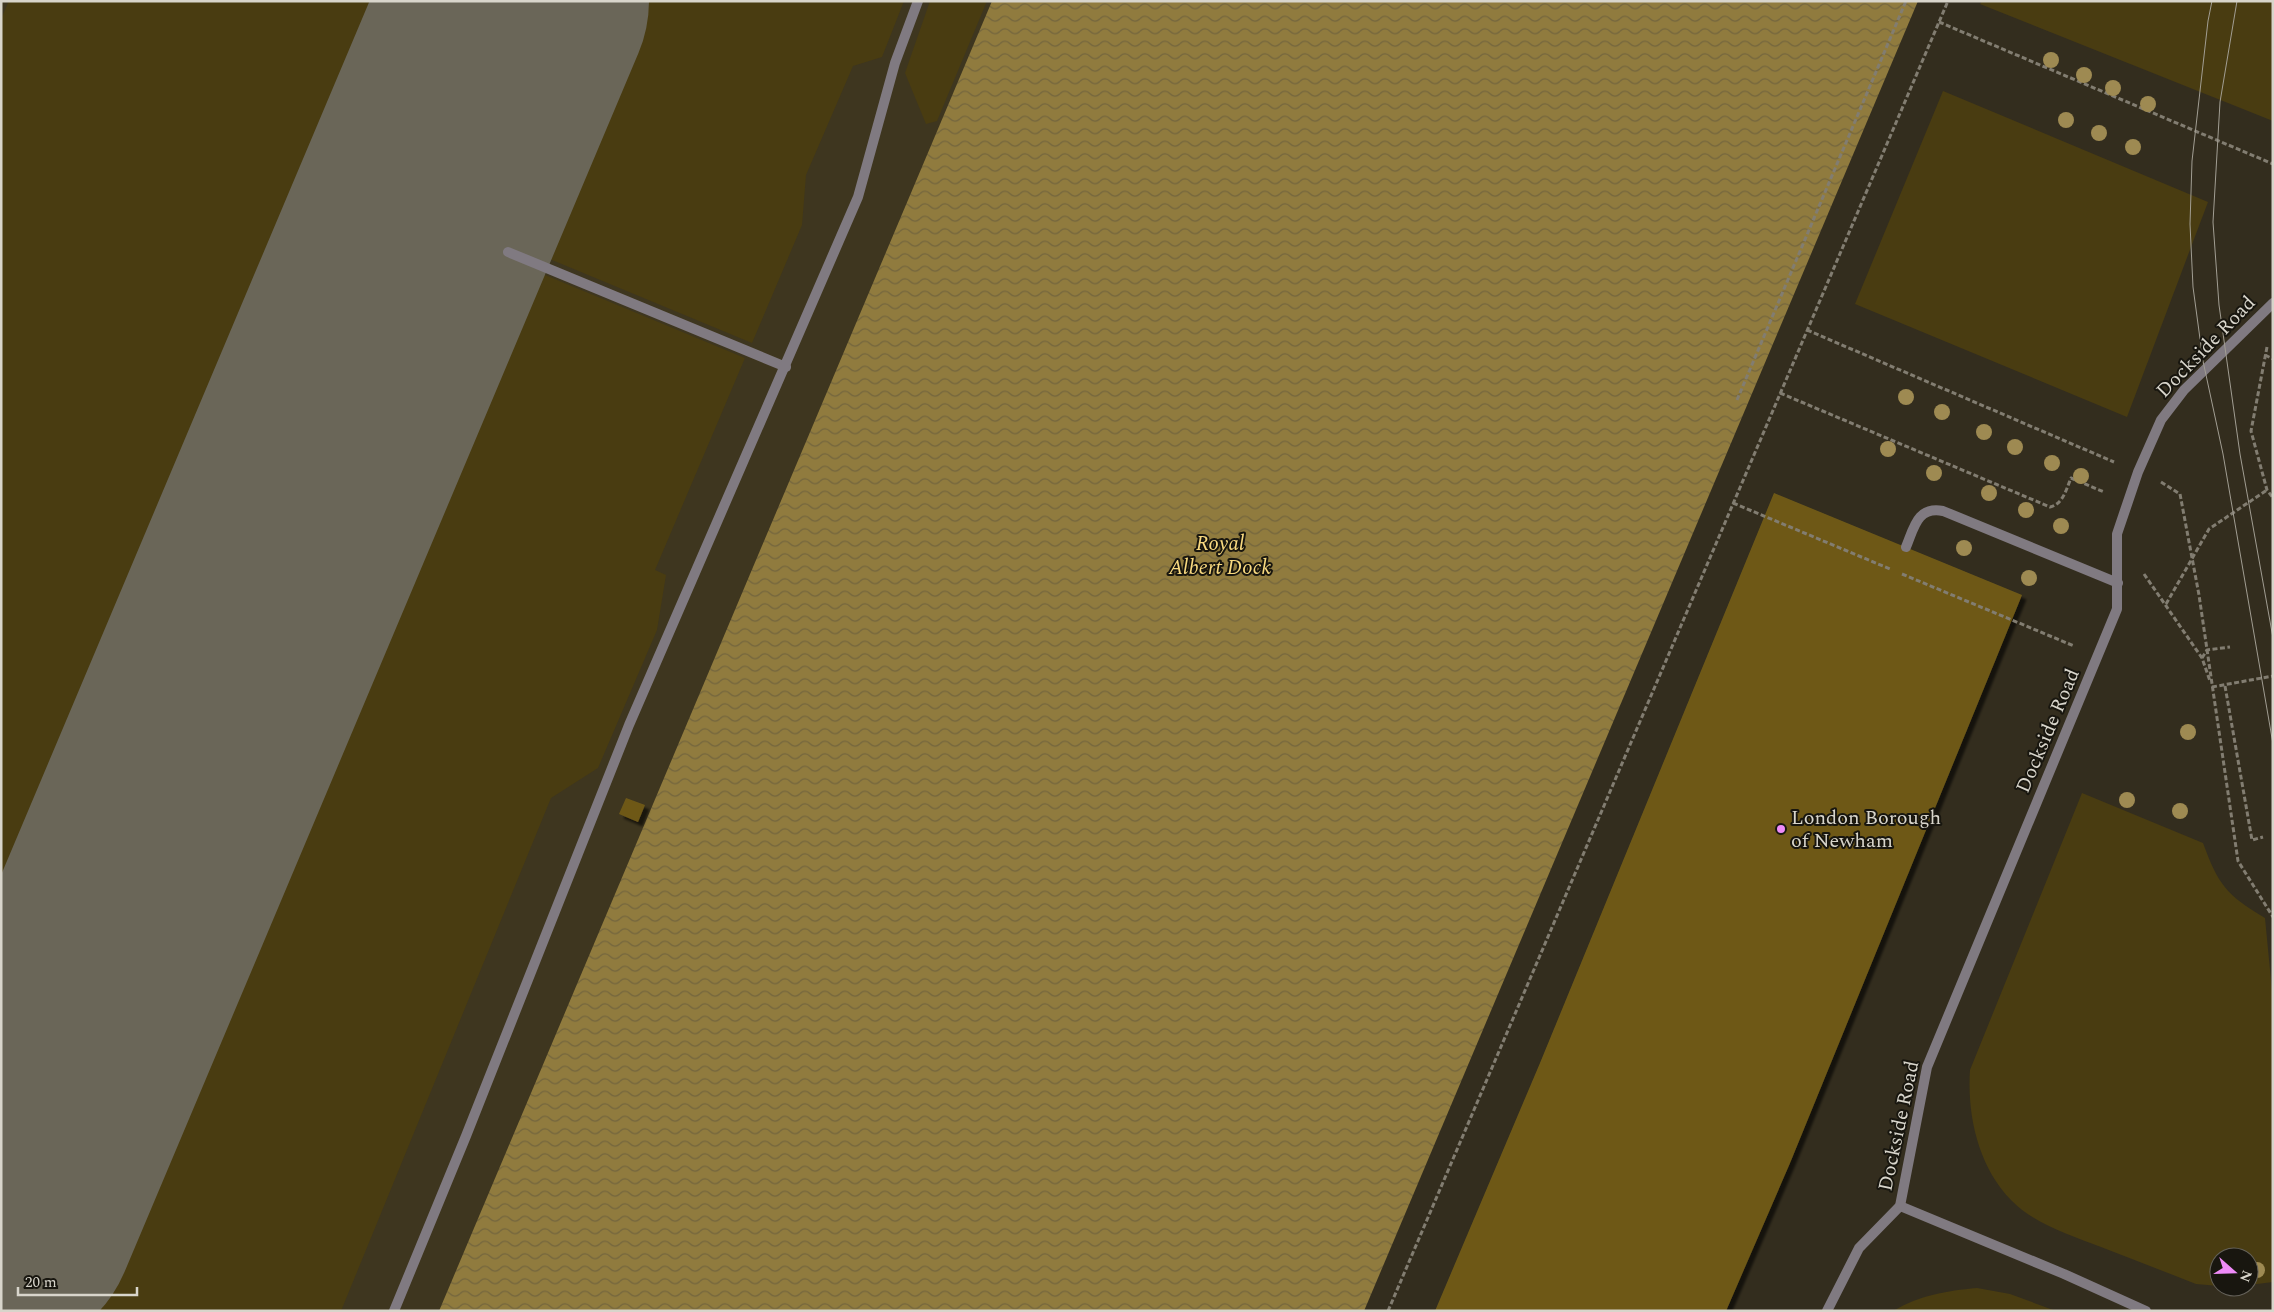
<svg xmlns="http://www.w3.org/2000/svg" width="2274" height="1312" font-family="Spectral,serif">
<defs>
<pattern id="water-waves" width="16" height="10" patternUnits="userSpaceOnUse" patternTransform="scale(1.25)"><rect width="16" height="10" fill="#907b3e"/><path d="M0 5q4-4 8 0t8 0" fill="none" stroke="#74663e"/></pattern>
<filter id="shadow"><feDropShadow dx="4.5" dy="4.5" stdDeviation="1" flood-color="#0009"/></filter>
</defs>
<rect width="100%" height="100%" fill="#332d1e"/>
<polygon fill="#3e361f" points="1,1 992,1 439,1311 1,1311"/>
<g fill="#493c11">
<polygon points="9,1 399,1 1,949 1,19"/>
<polygon points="633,1 904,1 882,57 853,66 806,175 802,225 752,343 528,250"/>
<polygon points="930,1 987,1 937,121 926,124 905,73"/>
<polygon points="1982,1 2273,1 2273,121 1980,4"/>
<polygon points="1943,91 2208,202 2127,417 1855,304"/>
<polygon points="521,265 745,358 655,570 666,575 657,630 598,768 551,798 341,1311 80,1311"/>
<path d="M2082,793L2203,843C2218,884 2226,895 2265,918L2273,1001V1282L2249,1285V1257H2219V1286L2196,1284C2165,1272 2133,1259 2101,1247C2070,1235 2034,1224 2011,1200C1978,1166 1967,1115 1970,1070Z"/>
<path d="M1977,1288L2010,1294L2056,1311H1893C1920,1295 1946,1291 1977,1288Z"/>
</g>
<polygon fill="url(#water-waves)" points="992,1 1918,1 1364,1311 439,1311"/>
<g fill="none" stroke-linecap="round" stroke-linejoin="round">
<g stroke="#6a6658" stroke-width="106">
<polyline points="514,3 515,1"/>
<polyline points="1,1184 32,1147"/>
</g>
<polyline stroke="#6a6658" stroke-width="268" points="1,1220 515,1"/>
</g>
<g fill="#6e5919" filter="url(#shadow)">
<polygon points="1774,493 2022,595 1790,1163 1726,1311 1435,1311 1540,1063"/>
<polygon points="626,798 645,805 638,822 619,814"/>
</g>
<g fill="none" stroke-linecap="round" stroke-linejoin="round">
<g stroke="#827d71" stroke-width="3" stroke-dasharray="5 2.5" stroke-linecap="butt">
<polyline points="1939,22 2273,164"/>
<polyline points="1807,330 2114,462"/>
<polyline points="2267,347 2251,431 2267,490 2273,498"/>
<polyline points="2265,355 2273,359"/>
<path d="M1780,393L2050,507C2063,504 2066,490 2071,478L2104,492"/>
<polyline points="1737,400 1906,1"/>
<polyline points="2161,482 2180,494 2199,595 2238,861 2273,917"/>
<polyline points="1733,503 1890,569"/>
<polyline points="1902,574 2074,646"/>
<polyline points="2144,574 2202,658 2210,681"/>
<polyline points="2166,604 2209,529 2267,490"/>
<polyline points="2202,658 2207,650 2230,647"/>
<polyline points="2225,686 2252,840 2263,837"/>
<polyline points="2212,687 2273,676"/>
<polyline points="1388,1311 1948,1"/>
</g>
<g stroke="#807a81" stroke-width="10">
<polyline points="508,252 786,367"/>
<path d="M1906,547C1914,528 1917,506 1943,511L2118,583"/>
<polyline points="394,1311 466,1136 629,725 858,197 895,63 918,1"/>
</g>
<g stroke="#807a81" stroke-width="10">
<polyline points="1900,1206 2064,1274 2146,1311"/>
<polyline points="1827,1311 1859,1248 1900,1206 1927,1067 2117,609 2117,534 2138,472 2161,420 2184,390 2273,303"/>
</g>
<g stroke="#a29e93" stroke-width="1">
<polyline points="2212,1 2208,21 2192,161 2190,224 2193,287 2203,361 2223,454 2273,744"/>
<polyline points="2237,1 2220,102 2213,222 2219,305 2240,454 2273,638"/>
</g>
</g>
<g fill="#9e8a52">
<circle cx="2051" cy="60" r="8"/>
<circle cx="2084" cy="75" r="8"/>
<circle cx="2113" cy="88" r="8"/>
<circle cx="2148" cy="104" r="8"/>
<circle cx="2066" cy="120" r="8"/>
<circle cx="2099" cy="133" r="8"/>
<circle cx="2133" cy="147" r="8"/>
<circle cx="1906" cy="397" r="8"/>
<circle cx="1942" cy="412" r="8"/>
<circle cx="1984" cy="432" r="8"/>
<circle cx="2015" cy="447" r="8"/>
<circle cx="1888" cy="449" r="8"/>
<circle cx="2052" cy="463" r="8"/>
<circle cx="1934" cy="473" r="8"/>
<circle cx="2081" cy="476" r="8"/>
<circle cx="1989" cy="493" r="8"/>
<circle cx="2026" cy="510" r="8"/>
<circle cx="2061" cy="526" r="8"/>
<circle cx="1964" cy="548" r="8"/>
<circle cx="2029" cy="578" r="8"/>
<circle cx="2188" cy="732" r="8"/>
<circle cx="2127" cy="800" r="8"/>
<circle cx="2180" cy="811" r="8"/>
<circle cx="2257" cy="1270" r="8"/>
</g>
<circle fill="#ee8bf8" stroke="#18160f" stroke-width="2" cx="1781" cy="829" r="5"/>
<g text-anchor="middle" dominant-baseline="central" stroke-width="4" stroke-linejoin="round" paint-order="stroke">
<g font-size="20" fill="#d8d5cb" stroke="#18160f">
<text transform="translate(2206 347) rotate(-46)">Dockside Road</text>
<text transform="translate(2048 731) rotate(-67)">Dockside Road</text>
<text transform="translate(1899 1126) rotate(-78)">Dockside Road</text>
</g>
<g font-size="20" fill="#d8d5cb" stroke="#18160f" text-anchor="start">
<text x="1791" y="818">London Borough<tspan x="1791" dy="23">of Newham</tspan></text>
</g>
<g font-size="21" font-style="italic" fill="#f9da80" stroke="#18160f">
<text x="1220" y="544">Royal<tspan x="1220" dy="24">Albert Dock</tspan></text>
</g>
</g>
<rect width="2274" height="1312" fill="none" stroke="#d8d5cb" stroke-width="5"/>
<g transform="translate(2234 1272) rotate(110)"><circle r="24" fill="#18160f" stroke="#65625a"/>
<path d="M0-4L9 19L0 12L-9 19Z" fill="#ee8bf8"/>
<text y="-8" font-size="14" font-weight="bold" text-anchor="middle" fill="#d8d5cb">N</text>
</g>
<path d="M18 1287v8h119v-8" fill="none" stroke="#d8d5cb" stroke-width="2.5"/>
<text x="25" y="1287" font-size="15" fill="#d8d5cb" stroke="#18160f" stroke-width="4" paint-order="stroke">20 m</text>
</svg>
